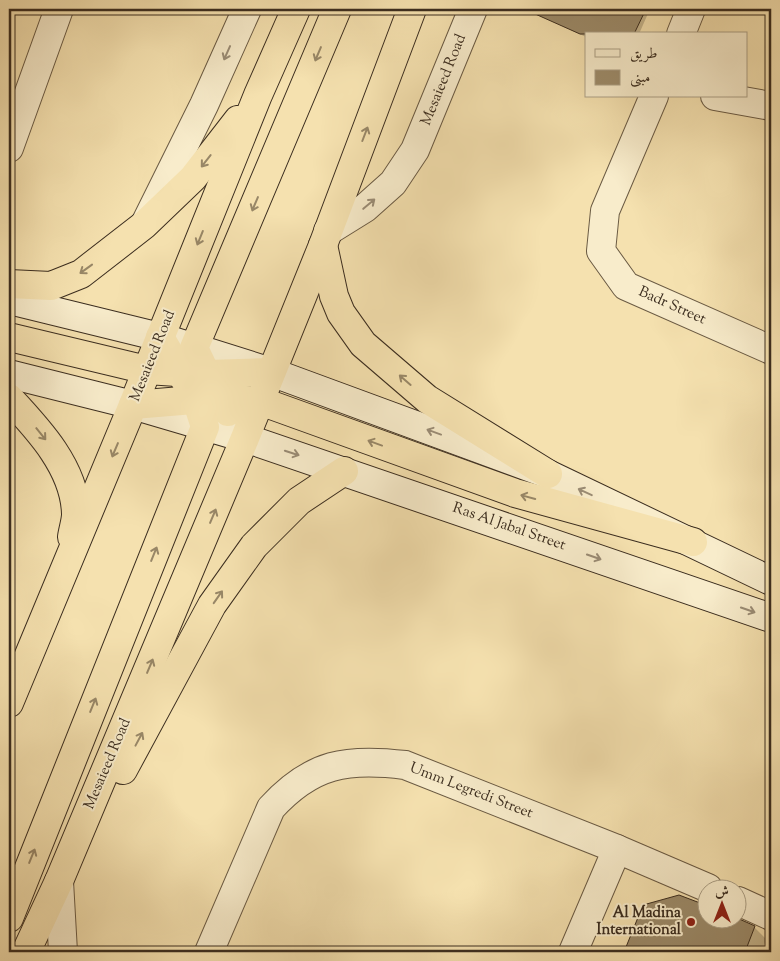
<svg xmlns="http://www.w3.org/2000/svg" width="780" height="961" font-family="'Sorts Mill Goudy',Amiri,serif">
<rect width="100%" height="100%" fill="#f5e1af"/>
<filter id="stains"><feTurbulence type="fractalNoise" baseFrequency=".004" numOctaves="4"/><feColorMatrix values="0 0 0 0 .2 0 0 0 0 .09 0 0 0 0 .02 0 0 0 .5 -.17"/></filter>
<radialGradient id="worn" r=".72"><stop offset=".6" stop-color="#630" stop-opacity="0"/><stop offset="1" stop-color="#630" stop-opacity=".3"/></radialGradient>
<g fill="#0003">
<polygon points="525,9 650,9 639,34 586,34 586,37"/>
<polygon points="644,906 754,927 766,939 762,952 625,952"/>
</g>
<g fill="#9c8b6a" stroke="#3b2d1f">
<polygon points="524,9 646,9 634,34 580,34"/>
<polygon points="679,895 708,906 708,918 737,918 755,926 745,952 624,952 643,905"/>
</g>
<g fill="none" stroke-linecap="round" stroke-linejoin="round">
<g stroke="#6a5a43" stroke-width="30">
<g id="street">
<polyline points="681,34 691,9"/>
<polyline points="654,96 605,211 601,251 626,286 771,350"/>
<polyline points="715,96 771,106"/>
<polyline points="9,148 59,9"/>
<polyline points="146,222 204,105 247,9"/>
<polyline points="328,231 365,208 393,183 415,150 473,9"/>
<polyline points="59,881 63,952"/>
<polyline points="738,901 771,916"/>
<path d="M209,952L271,808C312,763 347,758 405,765L617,849L708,888"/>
<polyline points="573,952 617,849"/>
</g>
</g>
<g stroke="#3b2d1f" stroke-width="30">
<g id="secondary">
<polyline points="9,300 160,337 271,372 548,474 771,581"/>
<polyline points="9,374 133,405 245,438 771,618"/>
</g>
</g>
<g stroke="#3b2d1f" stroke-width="30">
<g id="highway">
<polyline points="323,245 334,296 341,313 363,344 427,399 548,474"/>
<polyline points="9,284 51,286 81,274 144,225 193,178 238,120"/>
<polyline points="9,337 147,370 207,374 271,372"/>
<path d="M9,398C38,429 75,468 76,514C76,521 73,530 72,537"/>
<polyline points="133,405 218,398 260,401 515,493 693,542"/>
<polyline points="228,412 218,398 194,348 337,9"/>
<polyline points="9,703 133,405 258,95 296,9"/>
<polyline points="123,770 212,605 254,546 299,501 344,471"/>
<polyline points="9,918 205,427 196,399 160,337"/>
<polyline points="26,952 59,881 245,438 323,245 412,9"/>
</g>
</g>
<use href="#street" stroke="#f8eccb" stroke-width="28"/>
<use href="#secondary" stroke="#f8eccb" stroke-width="28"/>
<use href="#highway" stroke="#f5e1af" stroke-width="28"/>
</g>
<defs><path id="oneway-shaft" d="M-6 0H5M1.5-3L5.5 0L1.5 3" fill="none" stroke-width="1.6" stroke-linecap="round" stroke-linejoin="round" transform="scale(1.25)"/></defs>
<g stroke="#9a8c75">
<use href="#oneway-shaft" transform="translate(227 53) rotate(114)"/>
<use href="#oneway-shaft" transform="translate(369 204) rotate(-40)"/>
<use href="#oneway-shaft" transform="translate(434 432) rotate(-160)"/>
<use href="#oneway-shaft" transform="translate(292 453) rotate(18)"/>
<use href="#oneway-shaft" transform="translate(585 492) rotate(-155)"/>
<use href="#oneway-shaft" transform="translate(594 557) rotate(19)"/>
<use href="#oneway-shaft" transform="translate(748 610) rotate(19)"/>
</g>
<g stroke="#988767">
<use href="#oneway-shaft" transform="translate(318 54) rotate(113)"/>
<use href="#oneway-shaft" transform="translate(365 134) rotate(-69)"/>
<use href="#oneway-shaft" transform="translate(206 161) rotate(128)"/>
<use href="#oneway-shaft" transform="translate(255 204) rotate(113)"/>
<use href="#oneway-shaft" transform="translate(200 238) rotate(112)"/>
<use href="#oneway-shaft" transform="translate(86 269) rotate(144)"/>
<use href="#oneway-shaft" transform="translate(405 380) rotate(-139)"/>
<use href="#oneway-shaft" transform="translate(41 434) rotate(51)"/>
<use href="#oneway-shaft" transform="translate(375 443) rotate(-160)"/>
<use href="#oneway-shaft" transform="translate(115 450) rotate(113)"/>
<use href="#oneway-shaft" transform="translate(528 497) rotate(-165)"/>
<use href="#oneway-shaft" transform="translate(213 516) rotate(-67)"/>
<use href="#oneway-shaft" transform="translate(154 554) rotate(-68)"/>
<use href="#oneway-shaft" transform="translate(218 597) rotate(-55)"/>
<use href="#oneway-shaft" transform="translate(150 666) rotate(-67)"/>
<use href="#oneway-shaft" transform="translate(93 705) rotate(-68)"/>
<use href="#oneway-shaft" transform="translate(139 739) rotate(-62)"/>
<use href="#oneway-shaft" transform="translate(32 856) rotate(-68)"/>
</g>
<circle fill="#8f2418" stroke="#f8eccb" stroke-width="2" cx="691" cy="922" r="5"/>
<g text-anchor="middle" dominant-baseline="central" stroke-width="4" stroke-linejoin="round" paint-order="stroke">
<g font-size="15" fill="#3b2d1f" stroke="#f8eccb">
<text transform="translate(444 80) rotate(-68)">Mesaieed Road</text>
<text transform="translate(672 306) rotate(24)">Badr Street</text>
<text transform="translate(153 356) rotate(-68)">Mesaieed Road</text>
<text transform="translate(509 527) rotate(19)">Ras Al Jabal Street</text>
<text transform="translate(108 764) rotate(-67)">Mesaieed Road</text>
<text transform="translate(471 791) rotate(21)">Umm Legredi Street</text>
</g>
<g font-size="15" font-weight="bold" fill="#3b2d1f" stroke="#f8eccb" text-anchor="end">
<text x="681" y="913">Al Madina<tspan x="681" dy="17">International</tspan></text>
</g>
</g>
<rect width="780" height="961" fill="none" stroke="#f5e1af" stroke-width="30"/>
<rect x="10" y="10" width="760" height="941" fill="none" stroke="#3b2d1f" stroke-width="2.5"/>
<rect x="15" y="15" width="750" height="931" fill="none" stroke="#3b2d1f"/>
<rect x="585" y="32" width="162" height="65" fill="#f8eccb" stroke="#aca086"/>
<rect x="595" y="49" width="25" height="8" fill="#f8eccb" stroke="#aca086"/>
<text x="630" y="58" font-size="15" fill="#3b2d1f">طريق</text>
<rect x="595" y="70" width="25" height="15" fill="#9c8b6a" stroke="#aca086"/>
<text x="630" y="82" font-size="15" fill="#3b2d1f">مبنى</text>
<g transform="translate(722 904)"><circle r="24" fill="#f8eccb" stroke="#aca086"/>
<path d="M0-4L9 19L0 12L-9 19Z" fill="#8f2418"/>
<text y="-8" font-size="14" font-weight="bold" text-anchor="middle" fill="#3b2d1f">ش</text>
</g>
<rect width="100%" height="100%" filter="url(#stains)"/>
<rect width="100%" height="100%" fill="url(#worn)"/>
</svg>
